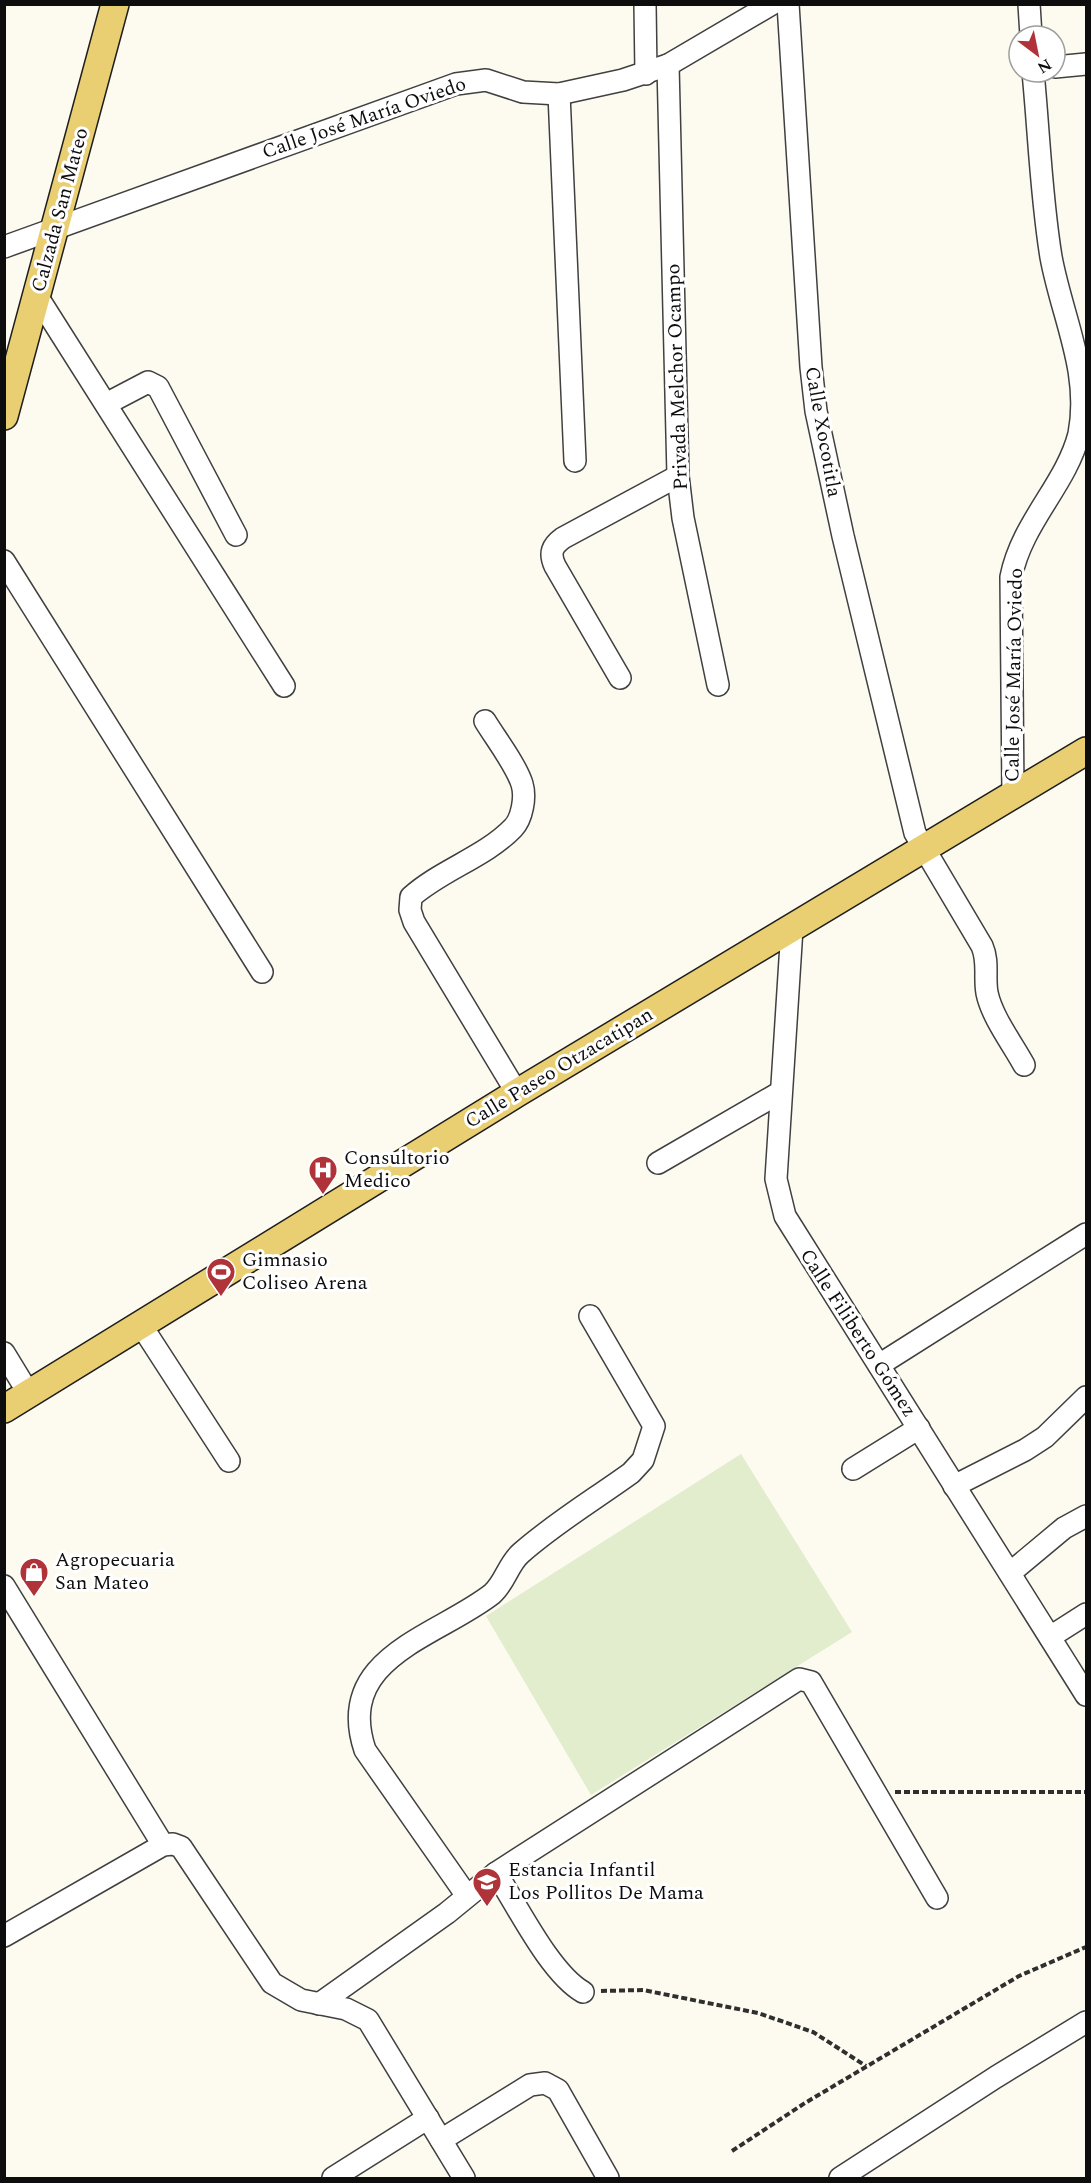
<svg xmlns="http://www.w3.org/2000/svg" width="1091" height="2183" font-family="Spectral,serif">
<rect width="100%" height="100%" fill="#fdfbef"/>
<polygon fill="#e1edcd" points="741,1454 852,1632 591,1795 486,1616"/>
<g fill="none" stroke-linecap="round" stroke-linejoin="round">
<g stroke="#404040" stroke-width="24">
<g id="minor">
<polyline points="645,4 646,74"/>
<path d="M788,4L811,367L816,411L843,536L915,833L982,946C989,962 984,976 987,993C992,1017 1012,1043 1024,1065"/>
<polyline points="1029,4 1031,36"/>
<polyline points="668,65 678,476 683,518 718,685"/>
<polyline points="1055,67 1086,64"/>
<polyline points="559,94 575,461"/>
<polyline points="4,247 456,84 486,80 523,92 559,94 623,80 668,65 772,4"/>
<polyline points="37,296 284,686"/>
<polyline points="106,404 148,382 158,387 236,535"/>
<polyline points="4,561 262,972"/>
<path d="M620,678L555,566C549,553 552,546 563,538L678,476"/>
<path d="M485,721C496,739 516,765 522,784C526,797 522,819 513,828C485,857 441,870 411,897L410,910L414,922L517,1093"/>
<path d="M1013,795L1011,577C1022,522 1066,485 1079,434C1091,372 1062,317 1051,257C1041,196 1039,133 1033,72"/>
<polyline points="792,928 776,1179 785,1216 1086,1695"/>
<polyline points="658,1163 779,1093"/>
<polyline points="141,1325 229,1461"/>
<polyline points="4,1353 29,1394"/>
<polyline points="879,1365 1086,1234"/>
<polyline points="853,1469 919,1428"/>
<polyline points="954,1486 1025,1450 1045,1437 1086,1397"/>
<polyline points="1010,1573 1064,1528 1086,1516"/>
<polyline points="4,1586 163,1845"/>
<polyline points="1050,1637 1086,1614"/>
<path d="M496,1873C518,1907 550,1973 583,1992"/>
<path d="M467,1896L365,1750C334,1657 437,1637 492,1594C505,1583 508,1564 521,1553C555,1523 595,1499 631,1473L643,1460L654,1426L590,1316"/>
<polyline points="4,1936 163,1845 173,1844 181,1847 272,1983 301,2000 346,2009 368,2020 464,2178"/>
<polyline points="319,2004 447,1913 496,1873 799,1679 811,1682 937,1898"/>
<polyline points="441,2140 530,2085 545,2083 558,2090 608,2178"/>
<polyline points="333,2178 428,2118"/>
<polyline points="840,2178 996,2077 1086,2022"/>
</g>
</g>
<g stroke="#1e1e1e" stroke-width="30">
<g id="major">
<polyline points="4,416 115,4"/>
<polyline points="4,1409 517,1093 1086,751"/>
</g>
</g>
<g stroke="#2f2f2f" stroke-width="4" stroke-dasharray="6 3" stroke-linecap="butt">
<polyline points="895,1792 1086,1792"/>
<polyline points="601,1991 643,1990 758,2013 813,2032 866,2066"/>
<polyline points="732,2151 805,2103 1019,1976 1086,1947"/>
</g>
<use href="#minor" stroke="#fff" stroke-width="21"/>
<use href="#major" stroke="#eace72" stroke-width="27"/>
</g>
<defs>
<g id="hospital-pin" transform="scale(1.5)"><path d="M0 17L-7.5 6A9.5 9.5 0 1 1 7.5 6Z" fill="#af3338" stroke="#fff"/><path d="M-5-5h3v3.5h4V-5h3V5h-3V1.5h-4V5h-3Z" fill="#fff"/></g>
<g id="stadium-pin" transform="scale(1.5)"><path d="M0 17L-7.5 6A9.5 9.5 0 1 1 7.5 6Z" fill="#af3338" stroke="#fff"/><path d="M0-5a6.5 5 0 1 0 0 10a6.5 5 0 1 0 0-10ZM-3.5-1.8h7v3.6h-7Z" fill="#fff"/></g>
<g id="shop-pin" transform="scale(1.5)"><path d="M0 17L-7.5 6A9.5 9.5 0 1 1 7.5 6Z" fill="#af3338" stroke="#fff"/><path d="M-5-2.5h2.3a2.7 3.5 0 0 1 5.4 0H5L5.5 6h-11ZM-1.5-2.5h3a1.5 2.3 0 0 0-3 0Z" fill="#fff"/></g>
<g id="school-pin" transform="scale(1.5)"><path d="M0 17L-7.5 6A9.5 9.5 0 1 1 7.5 6Z" fill="#af3338" stroke="#fff"/><path d="M0-5L7-2L0 1L-7-2ZM-4 1L0 2.5L4 1V4Q0 6-4 4Z" fill="#fff"/></g>
</defs>
<g fill-rule="evenodd">
<use href="#hospital-pin" x="323" y="1170"/>
<use href="#stadium-pin" x="221" y="1272"/>
<use href="#shop-pin" x="34" y="1572"/>
<use href="#school-pin" x="487" y="1882"/>
</g>
<g text-anchor="middle" dominant-baseline="central" stroke-width="6" stroke-linejoin="round" paint-order="stroke">
<g font-size="20" fill="#0d0d0d" stroke="#fff">
<text transform="translate(364 118) rotate(-19)">Calle José María Oviedo</text>
<text transform="translate(60 210) rotate(-75)">Calzada San Mateo</text>
<text transform="translate(677 377) rotate(-92)">Privada Melchor Ocampo</text>
<text transform="translate(823 432) rotate(80)">Calle Xocotitla</text>
<text transform="translate(1014 675) rotate(-89)">Calle José María Oviedo</text>
<text transform="translate(559 1068) rotate(-31)">Calle Paseo Otzacatipan</text>
<text transform="translate(858 1333) rotate(57)">Calle Filiberto Gómez</text>
</g>
<g font-size="20" fill="#0d0d0d" stroke="#fff" text-anchor="start">
<text x="344" y="1158">Consultorio<tspan x="344" dy="23">Medico</tspan></text>
<text x="242" y="1260">Gimnasio<tspan x="242" dy="23">Coliseo Arena</tspan></text>
<text x="55" y="1560">Agropecuaria<tspan x="55" dy="23">San Mateo</tspan></text>
<text x="508" y="1870">Estancia Infantil<tspan x="508" dy="23">Los Pollitos De Mama</tspan></text>
</g>
</g>
<rect width="1091" height="2183" fill="none" stroke="#0d0d0d" stroke-width="12"/>
<g transform="translate(1037 54) rotate(148)"><circle r="28" fill="#ffffff" stroke="#9e9e9e" stroke-width="1.5"/>
<path d="M0-4.5L10 22L0 15L-10 22Z" fill="#af3338"/>
<text y="-9" font-size="16" font-weight="bold" text-anchor="middle" fill="#0d0d0d">N</text>
</g>
</svg>
